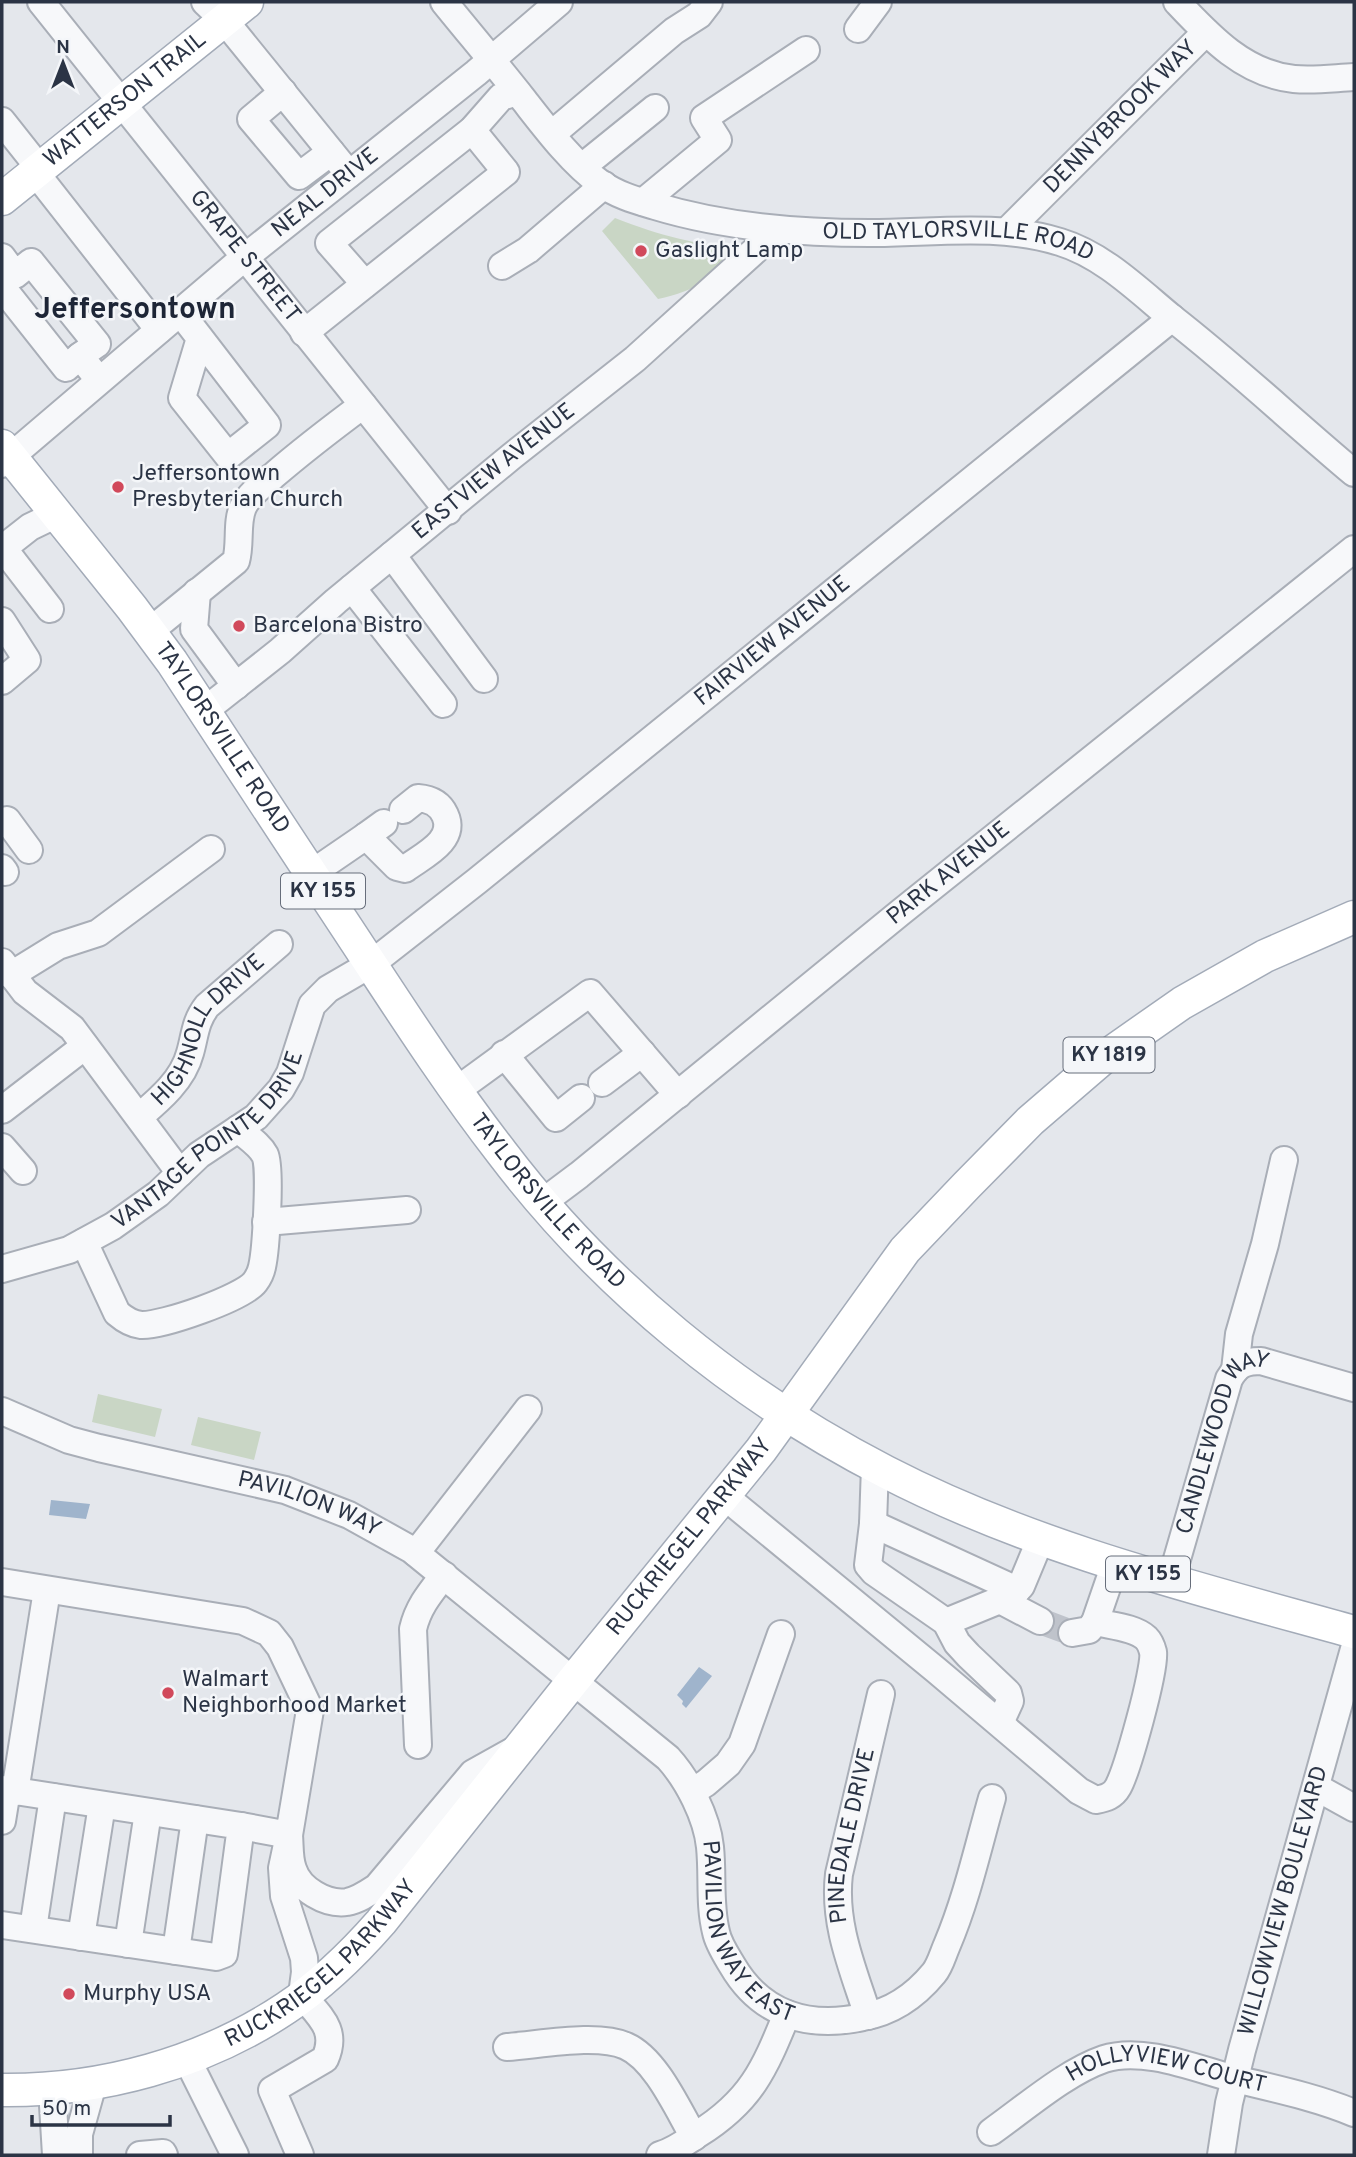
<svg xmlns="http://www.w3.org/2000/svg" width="1356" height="2157" font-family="Overpass,sans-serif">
<rect width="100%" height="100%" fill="#e4e7ec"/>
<g fill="#c9d6c5">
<path d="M615,218C660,236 696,244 743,250C713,276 698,291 658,299L602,231Z"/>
<polygon points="98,1394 162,1409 155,1437 92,1422"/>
<polygon points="198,1417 261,1432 254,1460 191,1445"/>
</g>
<g fill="#9fb4cc">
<polygon points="51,1500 90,1504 86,1519 49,1515"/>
<polygon points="699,1667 712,1676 686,1708 682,1704 683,1701 677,1695"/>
</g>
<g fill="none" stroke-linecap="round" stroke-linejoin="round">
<polyline stroke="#bfc3cb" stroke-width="26" stroke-dasharray="26 13" stroke-linecap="butt" points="1040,1621 1072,1633"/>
<g stroke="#a9aeb7" stroke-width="30">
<g id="minor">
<path id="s1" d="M41,2L448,511"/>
<polyline points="205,2 224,20 349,174"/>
<path id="s2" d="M444,2C470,34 497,66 523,99C545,127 571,162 600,183C617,195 635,200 655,206C724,227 798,233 870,233C933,233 999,223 1060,242C1103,255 1138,290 1172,318C1235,367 1293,422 1354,473"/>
<path d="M1177,2C1209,36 1244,74 1294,79C1314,81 1334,78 1354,77"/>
<polyline points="858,29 878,2"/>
<polyline points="283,92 251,119 299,176 331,152"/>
<polyline points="2,121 40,169"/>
<polyline points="552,134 674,31 699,15 709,2"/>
<polyline points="582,167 655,108"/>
<polyline points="35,172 159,330"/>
<polyline points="643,202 718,140 704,118 806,50"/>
<path id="s3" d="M1007,231L1206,32"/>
<polyline points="2,257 15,275 31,262 97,344 80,356 99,380"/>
<polyline points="502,266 528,250 604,185"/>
<polyline points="365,284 329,243 472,130 501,97 517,92"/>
<polyline points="2,287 66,368 80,356"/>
<polyline points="180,312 267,425 228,456 182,398 200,338"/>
<polyline points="304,333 506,172 472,130"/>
<path id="s4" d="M2,464L239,262L476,73L559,2"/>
<polyline points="3,548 50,609"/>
<polyline points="2,549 30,527 57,514"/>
<polyline points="392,555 484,679"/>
<polyline points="352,588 443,704"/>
<polyline points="197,592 194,629 236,686"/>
<polyline points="2,621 27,660 2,681"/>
<path d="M150,631L236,561C241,544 236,523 243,507C249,494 263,484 273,476C302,451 332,428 363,405"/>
<path id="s5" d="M204,711L280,651L336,601L512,456L635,359L761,245L784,230"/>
<polyline points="7,820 29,850"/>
<path d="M384,823L366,836L397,867L405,869C422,856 457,841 445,815C440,804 431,799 418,798L403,810"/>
<polyline points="2,868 5,872"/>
<polyline points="312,873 366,836"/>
<polyline points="2,962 25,992 72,1028 180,1173"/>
<polyline points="11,975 58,946 98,933 211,849"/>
<polyline points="504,1054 556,1118 581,1098"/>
<polyline points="602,1083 642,1053"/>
<polyline points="457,1090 590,993 678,1095"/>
<polyline points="2,1110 85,1046"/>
<path id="s6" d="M139,1117C159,1100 183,1080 190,1053C195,1036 195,1021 207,1006L279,944"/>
<polyline points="2,1147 23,1171"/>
<path id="s7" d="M543,1202L579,1175L901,912L1354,549"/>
<polyline points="266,1222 407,1210"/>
<path d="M84,1242L117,1313C124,1319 131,1324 141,1325C162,1326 243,1298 255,1282C258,1278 261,1272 262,1267C266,1250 271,1168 265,1155C259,1144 247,1137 238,1129"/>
<path id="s8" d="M2,1269L69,1250L113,1226L158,1194L199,1155L256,1117L281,1089L290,1073L312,1005L328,989L371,964L477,881L1172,318"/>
<polyline points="1235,1370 1239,1334 1265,1244 1284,1160"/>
<path id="s9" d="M2,1411L69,1440L99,1448L285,1490L349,1515L412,1550L668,1758C688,1780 707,1817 710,1847C713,1876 709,1904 716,1932C718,1943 726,1955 732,1965C761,2015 809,2029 863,2017C892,2012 915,1996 934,1973C940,1966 943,1954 947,1945C967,1898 978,1847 992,1798"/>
<polyline points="875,1466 873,1524 868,1565 874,1572 946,1622 957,1643 968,1655 1008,1693 1010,1701 1000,1723"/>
<path d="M723,1495L936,1670L1079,1791L1096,1800C1106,1798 1113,1796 1118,1787C1127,1771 1156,1668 1153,1652C1152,1648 1149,1641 1146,1638C1134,1627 1111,1626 1095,1622"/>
<polyline points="873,1524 1017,1590"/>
<polyline points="416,1553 528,1409"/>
<path id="s10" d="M1171,1580L1229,1379C1237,1365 1244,1361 1261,1361L1354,1388"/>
<polyline points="2,1582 243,1621 269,1633 280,1647 310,1710 289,1835 241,1826"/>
<polyline points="1000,1600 1040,1621"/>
<polyline points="946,1622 1012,1595 1021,1586 1041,1538"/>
<polyline points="1072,1633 1089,1630 1095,1622 1115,1564"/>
<path d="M418,1745L413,1629C418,1607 430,1593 444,1575"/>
<polyline points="1316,1787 1354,1808"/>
<polyline points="2,1789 241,1826 224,1954 216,1957 2,1925"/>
<polyline points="15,1792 47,1590"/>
<polyline points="692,1792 706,1783 728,1764 742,1744 781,1634"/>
<polyline points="2,1821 7,1790"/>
<polyline points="33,1929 53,1797"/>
<polyline points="81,1937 102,1805"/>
<polyline points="128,1944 148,1812"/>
<polyline points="176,1951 195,1819"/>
<path id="s11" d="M868,2016C853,1969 833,1924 839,1874L881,1694"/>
<path d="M507,2047C539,2045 597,2033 626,2046C656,2059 678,2110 694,2137"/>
<polyline points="186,2057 235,2155"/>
<polyline points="52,2089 56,2155"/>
<path id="s12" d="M991,2132C1025,2108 1066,2072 1104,2059C1143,2046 1197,2069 1235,2079C1276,2089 1315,2097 1354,2113"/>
<polyline points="79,2155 79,2134 93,2084"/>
<polyline points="140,2155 163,2153 164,2155"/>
<path d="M300,2155L272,2090L325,2059C338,2030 320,2017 302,1995L305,1972L304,1958L284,1896L282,1868L289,1835C290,1846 289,1859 293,1869C299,1889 326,1905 347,1902C358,1900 368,1893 377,1887L473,1773L516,1749"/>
<path d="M660,2155C674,2151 686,2142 698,2134C751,2101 764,2070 787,2014"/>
<path id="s13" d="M1221,2155L1229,2103L1242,2050L1354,1649"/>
</g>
</g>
<g stroke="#a3abb8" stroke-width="35">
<g id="major">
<path id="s14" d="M2,199L247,2"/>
<path id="s15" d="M2,446L132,608L172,662C227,747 284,831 339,916C392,996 443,1077 502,1153C603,1286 738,1396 886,1472C1033,1548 1196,1588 1354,1632"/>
<path id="s16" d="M2,2090C101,2091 202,2064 286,2008C321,1985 353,1954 381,1922L573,1681L761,1450L905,1250L967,1185L1030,1121L1102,1059L1182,1003L1265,956L1354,917"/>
</g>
</g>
<use href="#minor" stroke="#f7f8fa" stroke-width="26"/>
<use href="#major" stroke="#fff" stroke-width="32"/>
</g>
<g fill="#d1495b" stroke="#f4f6f9" stroke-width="2.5">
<circle cx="641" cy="251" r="7"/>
<circle cx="118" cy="487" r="7"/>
<circle cx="239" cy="626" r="7"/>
<circle cx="168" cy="1693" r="7"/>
<circle cx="69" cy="1994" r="7"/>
</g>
<g text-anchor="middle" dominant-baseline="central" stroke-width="5" stroke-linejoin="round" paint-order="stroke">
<g fill="#f4f6f9" stroke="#676e7b" stroke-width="2">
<rect x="281" y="873.5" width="84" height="35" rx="5"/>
<rect x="1063.5" y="1037.5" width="91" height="35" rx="5"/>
<rect x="1106" y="1556.5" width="84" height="35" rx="5"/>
</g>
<g font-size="21" font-weight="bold" fill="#2b3445">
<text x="323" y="891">KY 155</text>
<text x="1109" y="1055">KY 1819</text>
<text x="1148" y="1574">KY 155</text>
</g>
<g font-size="23" fill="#2b3445" stroke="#f4f6f9">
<text stroke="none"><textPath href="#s14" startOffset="158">WATTERSON TRAIL</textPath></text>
<text stroke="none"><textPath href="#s3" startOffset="161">DENNYBROOK WAY</textPath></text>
<text stroke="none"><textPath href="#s4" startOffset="422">NEAL DRIVE</textPath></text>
<text stroke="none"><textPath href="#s2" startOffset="606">OLD TAYLORSVILLE ROAD</textPath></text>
<text stroke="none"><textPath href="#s1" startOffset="326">GRAPE STREET</textPath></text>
<text stroke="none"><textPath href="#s5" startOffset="376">EASTVIEW AVENUE</textPath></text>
<text stroke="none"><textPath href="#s8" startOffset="1015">FAIRVIEW AVENUE</textPath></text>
<text stroke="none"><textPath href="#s15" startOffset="366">TAYLORSVILLE ROAD</textPath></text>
<text stroke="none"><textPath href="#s7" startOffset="522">PARK AVENUE</textPath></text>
<text stroke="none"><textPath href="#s6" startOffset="114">HIGHNOLL DRIVE</textPath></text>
<text stroke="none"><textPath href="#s8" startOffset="250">VANTAGE POINTE DRIVE</textPath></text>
<text stroke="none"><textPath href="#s15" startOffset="933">TAYLORSVILLE ROAD</textPath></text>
<text stroke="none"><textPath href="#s10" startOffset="152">CANDLEWOOD WAY</textPath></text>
<text stroke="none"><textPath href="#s9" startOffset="322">PAVILION WAY</textPath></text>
<text stroke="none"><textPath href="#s16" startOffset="922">RUCKRIEGEL PARKWAY</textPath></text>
<text stroke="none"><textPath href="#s11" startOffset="186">PINEDALE DRIVE</textPath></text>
<text stroke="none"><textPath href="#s13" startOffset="262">WILLOWVIEW BOULEVARD</textPath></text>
<text stroke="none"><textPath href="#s9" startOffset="964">PAVILION WAY EAST</textPath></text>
<text stroke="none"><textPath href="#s16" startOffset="355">RUCKRIEGEL PARKWAY</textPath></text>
<text stroke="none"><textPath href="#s12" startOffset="198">HOLLYVIEW COURT</textPath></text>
</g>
<g font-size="23" fill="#2b3445" stroke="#f4f6f9" text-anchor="start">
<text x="655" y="251">Gaslight Lamp</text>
<text x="132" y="474">Jeffersontown<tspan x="132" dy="26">Presbyterian Church</tspan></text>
<text x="253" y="626">Barcelona Bistro</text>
<text x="182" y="1680">Walmart<tspan x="182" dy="26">Neighborhood Market</tspan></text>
<text x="83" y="1994">Murphy USA</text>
</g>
<g font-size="30" font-weight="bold" fill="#1d2536" stroke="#f4f6f9">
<text x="135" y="310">Jeffersontown</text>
</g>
</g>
<rect width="1356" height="2157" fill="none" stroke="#2b3445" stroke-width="7"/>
<g transform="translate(63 63)" stroke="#f4f6f9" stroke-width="5" paint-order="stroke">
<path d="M0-5L12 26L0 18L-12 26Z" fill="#2b3445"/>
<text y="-10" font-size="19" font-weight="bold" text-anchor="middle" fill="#2b3445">N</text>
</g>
<path d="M32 2115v10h138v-10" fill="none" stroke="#2b3445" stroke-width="3.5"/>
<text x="42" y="2115" font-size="21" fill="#2b3445" stroke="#f4f6f9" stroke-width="5" paint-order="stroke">50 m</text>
</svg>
